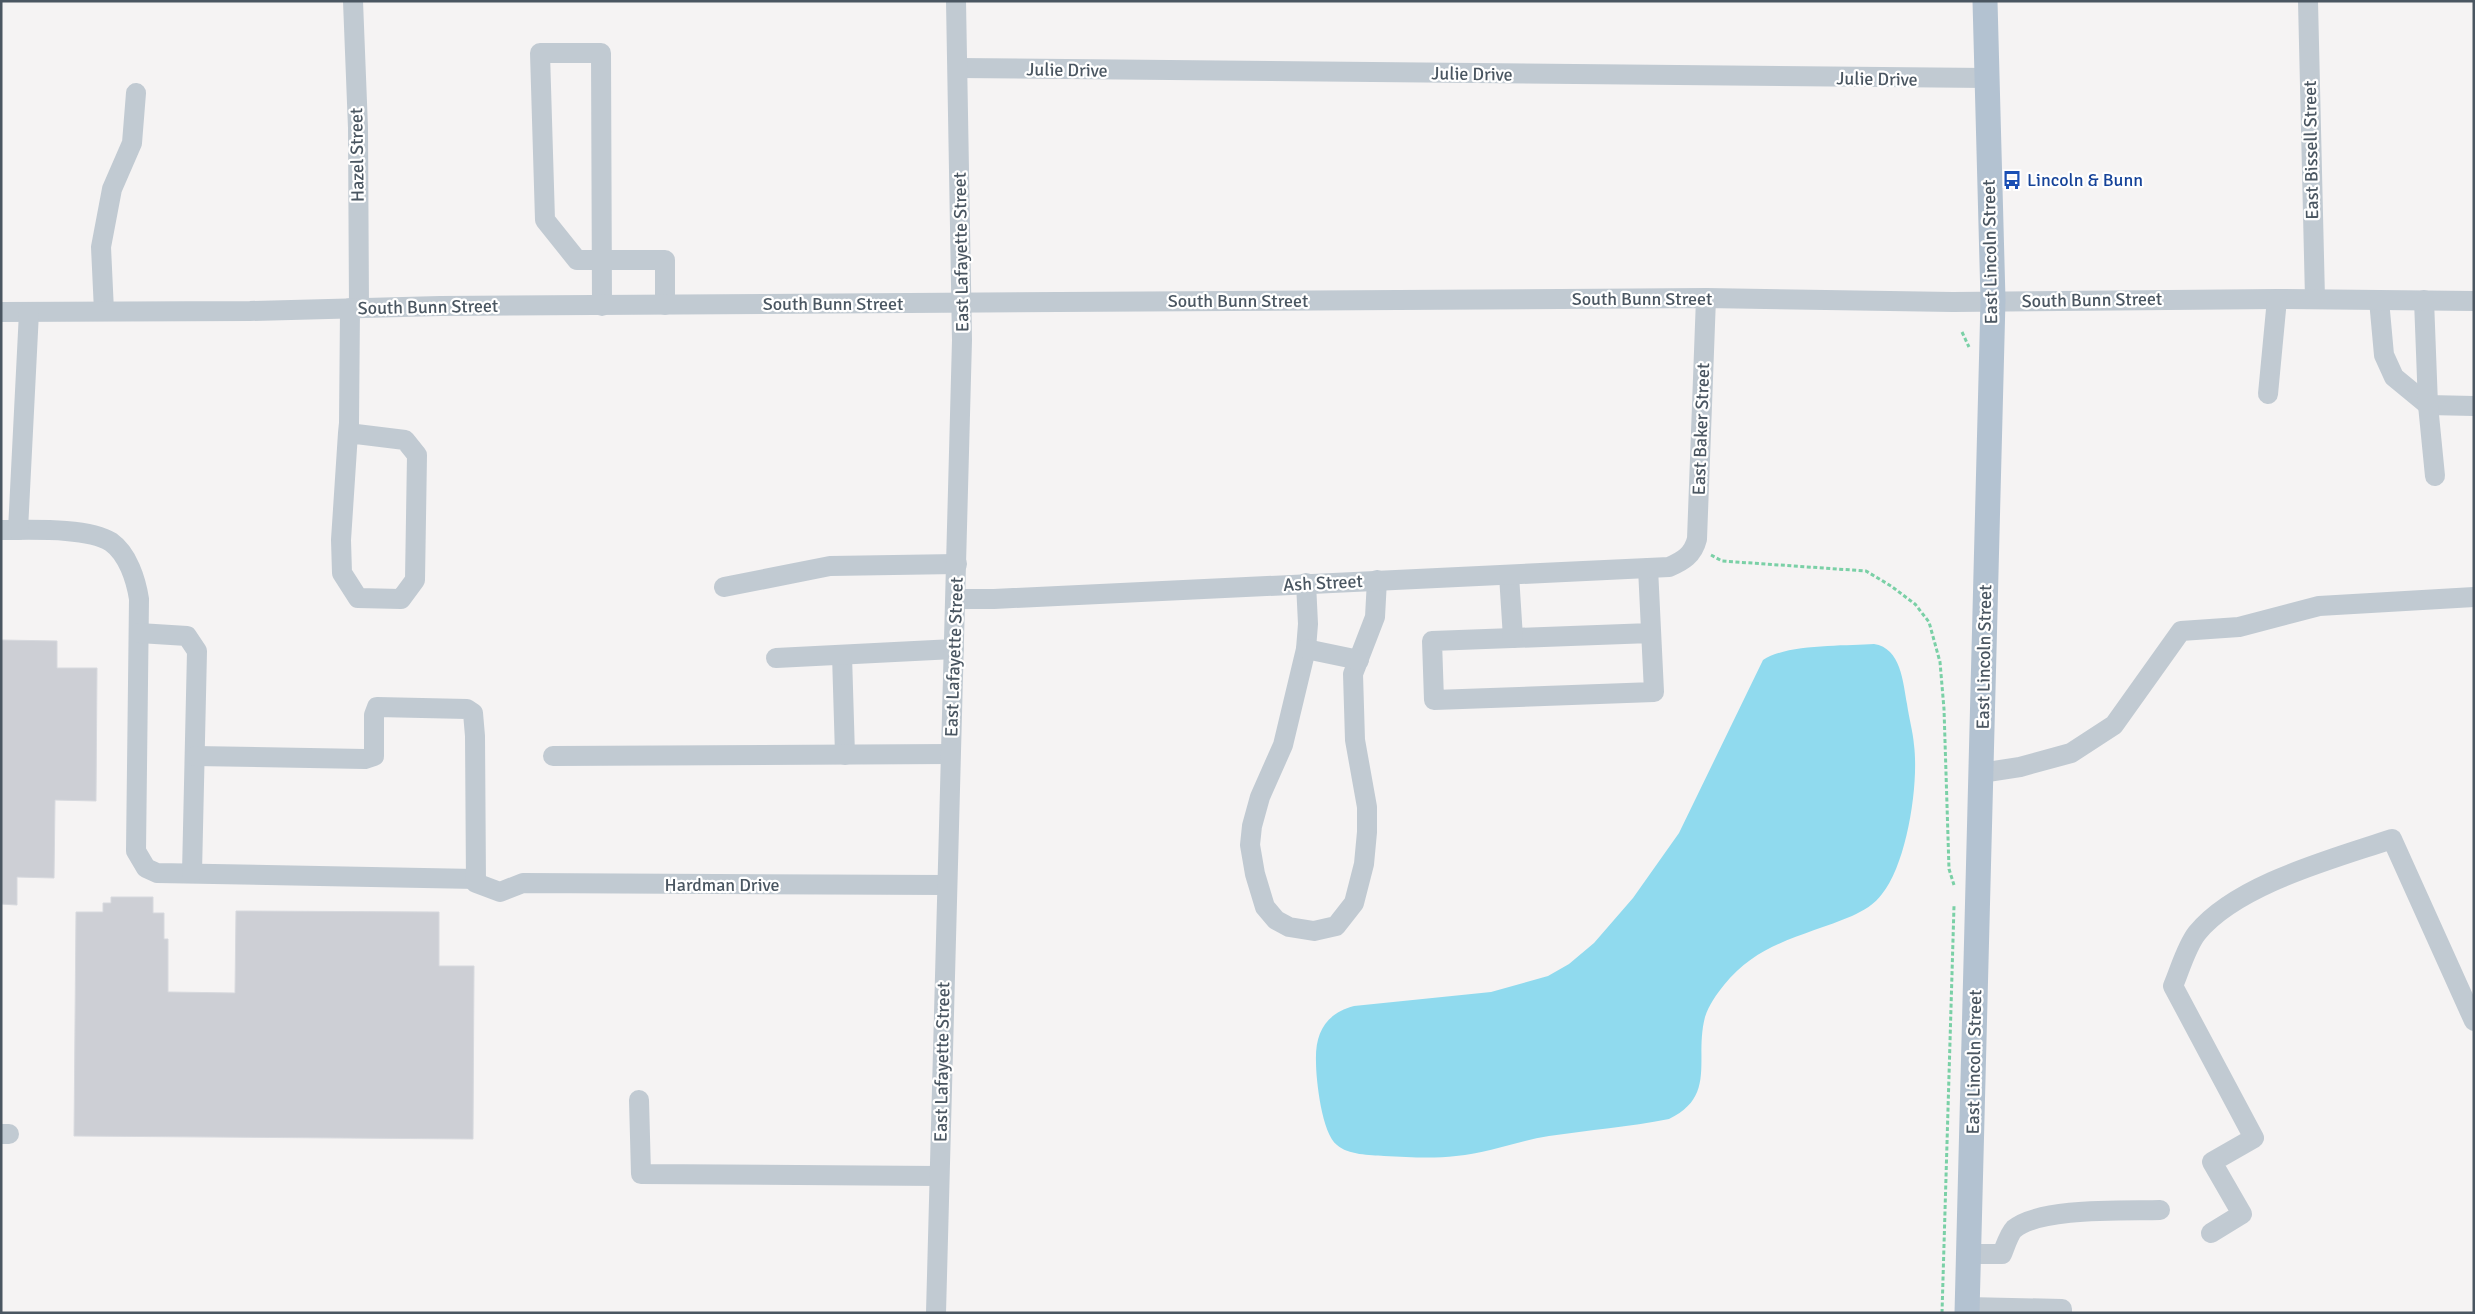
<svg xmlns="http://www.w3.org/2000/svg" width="2475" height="1314" font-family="Signika,sans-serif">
<rect width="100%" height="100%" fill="#f5f3f3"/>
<path fill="#90daee" d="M1874,644C1901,648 1903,682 1907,704C1909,718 1913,732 1914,745C1919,784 1907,863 1882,894C1875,904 1863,911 1852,916C1805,936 1758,942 1724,985C1716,995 1709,1005 1705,1017C1694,1059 1717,1096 1669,1119C1629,1127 1589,1130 1549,1136C1517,1141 1488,1153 1456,1156C1432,1159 1408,1157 1384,1156C1370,1155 1348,1155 1337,1145C1322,1134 1316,1080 1316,1062C1315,1033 1325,1014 1354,1006L1491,992L1548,976L1569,964L1594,943L1633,898L1679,833L1763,660C1786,644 1845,646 1874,644Z"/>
<g fill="#cdcfd5" stroke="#d7d9de">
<polygon points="1,640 57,641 57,668 97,668 96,801 55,800 54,878 17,877 17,905 1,904"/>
<polygon points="111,897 153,897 153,913 164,913 164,939 168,939 168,992 235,993 236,911 439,912 439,966 474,966 473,1139 74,1136 76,912 103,912 103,903 111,903"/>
</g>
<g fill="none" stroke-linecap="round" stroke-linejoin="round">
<g stroke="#7ad0a6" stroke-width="3" stroke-dasharray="4 2.5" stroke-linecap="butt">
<polyline points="1962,332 1969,347"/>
<polyline points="1711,555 1722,561 1866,571 1891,586 1915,604 1929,622 1940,662 1944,709 1949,869 1954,885"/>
<polyline points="1942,1313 1954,906"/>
</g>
<g stroke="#c1cad2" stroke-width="20">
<polyline points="353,1 358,128 359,308"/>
<polyline points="2308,1 2315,299"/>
<polyline points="958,68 1987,78"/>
<polyline points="2379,300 2384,355 2394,377 2428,405 2474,406"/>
<polyline points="2424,300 2428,405 2435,476"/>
<path d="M602,306C601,221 601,137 601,53H540L545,220L577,260H665V305"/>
<polyline points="104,311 101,247 112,189 132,143 136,93"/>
<polyline points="1,312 250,311 440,306 1706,298 1953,302 2277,299 2474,301"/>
<polyline points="2268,394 2277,299"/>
<polyline points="348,433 405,440 417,455 415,580 401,599 358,598 342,573 341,540 348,433 349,423 350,308"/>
<path d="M1,530C29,530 88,527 111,542C128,554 136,580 139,599L136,851L146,868L157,873L476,879"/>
<polyline points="18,530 29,312"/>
<polyline points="1648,568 1654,692 1434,700 1432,641 1651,633"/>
<polyline points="1509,575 1513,638"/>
<polyline points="1306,583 1308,624 1306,649 1283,745 1260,797 1252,826 1250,845 1255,874 1265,907 1276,920 1289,927 1314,931 1336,926 1354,903 1364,864 1367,832 1367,807 1355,740 1353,674 1375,617 1377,580"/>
<polyline points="724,587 830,566 957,564"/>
<path d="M956,599H994L1669,567C1683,561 1693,555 1697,539L1706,298"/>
<polyline points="139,633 187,636 197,651 192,873"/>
<polyline points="1306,649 1359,660"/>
<polyline points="842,655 845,755"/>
<polyline points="776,658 954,649"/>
<polyline points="195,756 365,759 374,756 374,715 377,707 467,709 473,713 475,736 476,883 500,892 523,883 946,885"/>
<polyline points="553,756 950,754"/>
<polyline points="1981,773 2020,767 2071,753 2114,725 2181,631 2239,627 2319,606 2474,597"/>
<polyline points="639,1100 641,1174 939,1176"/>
<polyline points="1,1134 9,1134"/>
<path d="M2211,1233L2242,1214L2212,1162L2254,1138L2173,986C2180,970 2186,947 2197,933C2237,884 2333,859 2392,839L2474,1021"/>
<path d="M1969,1254H2002C2005,1247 2009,1234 2014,1229C2040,1207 2126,1211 2160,1210"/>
<polyline points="1967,1307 2062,1309 2062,1313"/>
<polyline points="936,1313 962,340 956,1"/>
</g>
<polyline stroke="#b3c2d1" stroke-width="25" points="1967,1313 1993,300 1985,1"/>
</g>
<defs>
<g id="bus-bare" transform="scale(1.5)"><path d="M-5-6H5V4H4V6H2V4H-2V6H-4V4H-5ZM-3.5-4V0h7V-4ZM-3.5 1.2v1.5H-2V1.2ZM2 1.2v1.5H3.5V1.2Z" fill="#1a4fb4" stroke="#fff" stroke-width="2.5" paint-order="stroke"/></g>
</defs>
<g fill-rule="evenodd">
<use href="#bus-bare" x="2012" y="180"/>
</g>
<g text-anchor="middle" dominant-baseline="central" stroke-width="4.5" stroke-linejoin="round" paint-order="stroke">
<g font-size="18" fill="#4a5661" stroke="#fff">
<text transform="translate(1067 70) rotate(1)">Julie Drive</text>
<text transform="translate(1472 74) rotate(1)">Julie Drive</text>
<text transform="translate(1877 79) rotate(1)">Julie Drive</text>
<text transform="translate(2311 150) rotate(-91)">East Bissell Street</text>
<text transform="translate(357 155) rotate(-91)">Hazel Street</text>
<text transform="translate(961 252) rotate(-91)">East Lafayette Street</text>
<text transform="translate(1990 252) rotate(-91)">East Lincoln Street</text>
<text x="1642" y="299">South Bunn Street</text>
<text transform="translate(2092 300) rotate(-1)">South Bunn Street</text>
<text x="1238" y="301">South Bunn Street</text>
<text x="833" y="304">South Bunn Street</text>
<text transform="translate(428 307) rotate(-1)">South Bunn Street</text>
<text transform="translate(1701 429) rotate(-88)">East Baker Street</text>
<text transform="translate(1323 583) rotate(-3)">Ash Street</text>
<text transform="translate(954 657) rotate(-88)">East Lafayette Street</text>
<text transform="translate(1984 657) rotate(-89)">East Lincoln Street</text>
<text x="722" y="885">Hardman Drive</text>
<text transform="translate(942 1062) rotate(-89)">East Lafayette Street</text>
<text transform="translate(1974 1062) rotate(-89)">East Lincoln Street</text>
</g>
<g font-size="18" fill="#164399" stroke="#fff" text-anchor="start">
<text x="2027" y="180">Lincoln &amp; Bunn</text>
</g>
</g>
<rect width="2475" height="1314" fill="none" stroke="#4a5661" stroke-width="5"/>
</svg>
